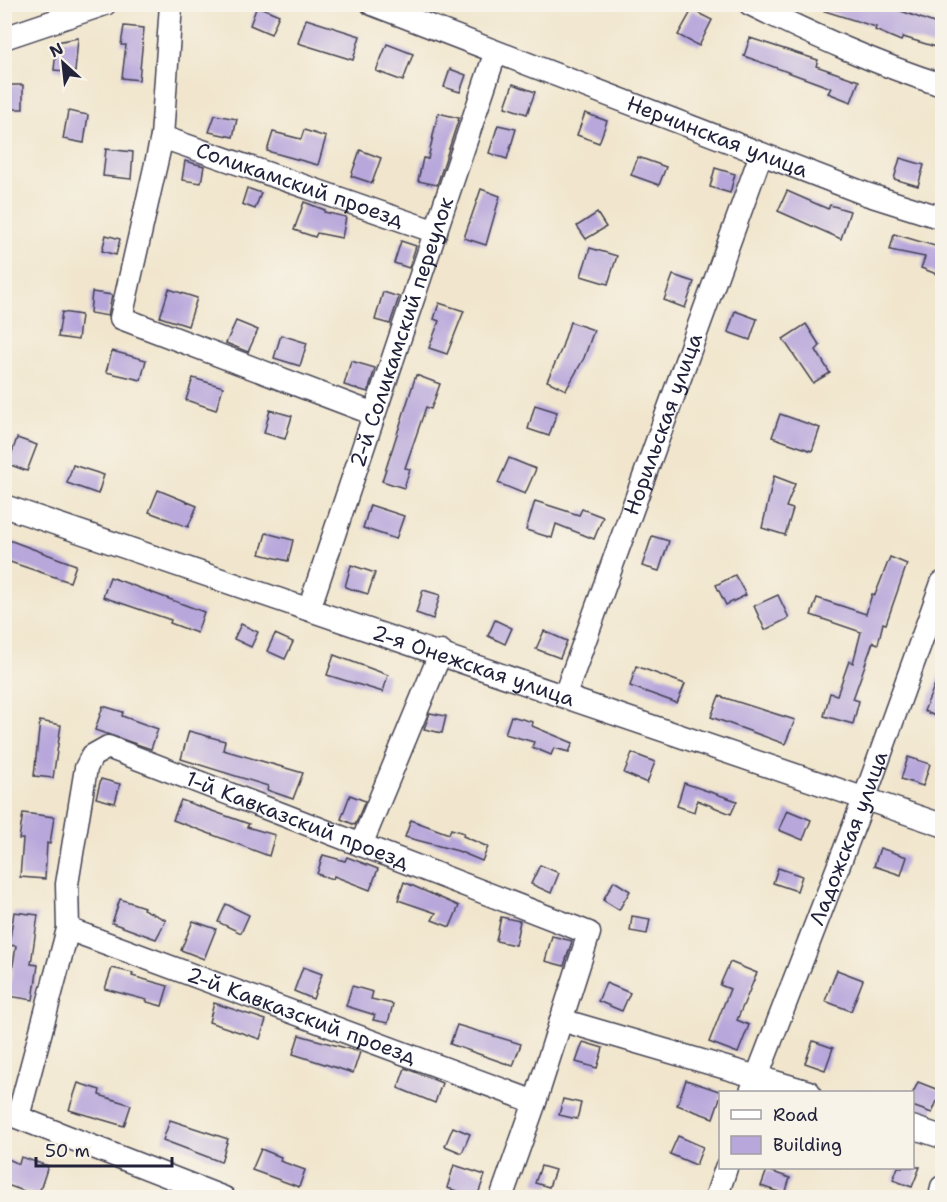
<svg xmlns="http://www.w3.org/2000/svg" width="947" height="1202" font-family="'Shantell Sans',sans-serif">
<rect width="100%" height="100%" fill="#f7f3e8"/>
<filter id="ink" filterUnits="userSpaceOnUse"><feTurbulence type="fractalNoise" baseFrequency=".0167" numOctaves="2"/><feDisplacementMap in="SourceGraphic" scale="12" xChannelSelector="R" yChannelSelector="G"/><feConvolveMatrix kernelMatrix="1 2 1 2 8 2 1 2 1" color-interpolation-filters="sRGB"/></filter>
<filter id="wash" filterUnits="userSpaceOnUse"><feTurbulence type="fractalNoise" baseFrequency=".008" numOctaves="4" result="noise"/><feDisplacementMap in="SourceGraphic" scale="24" xChannelSelector="R" yChannelSelector="G"/><feGaussianBlur stdDeviation="1.35" result="paint"/><feColorMatrix in="noise" values="0 0 0 0 0 0 0 0 0 0 0 0 0 0 0 0 0 1.4 0 .05"/><feComposite in="paint" operator="in"/></filter>
<g filter="url(#wash)">
<rect width="100%" height="100%" fill="#f1e6cd"/>
<g id="blocks">
<g fill="#b8a7db">
<polygon points="815,4 882,4 942,26 936,47 903,37 901,41 875,30 876,27 815,8"/>
<polygon points="257,6 279,15 271,34 250,25"/>
<polygon points="692,10 712,20 699,46 678,35"/>
<polygon points="306,19 360,36 353,60 298,43"/>
<polygon points="124,26 144,28 139,80 122,78 126,45 121,45"/>
<polygon points="78,38 75,72 54,70 57,42"/>
<polygon points="750,38 818,60 816,66 859,81 851,102 828,93 831,88 744,56"/>
<polygon points="387,44 413,54 403,81 376,71"/>
<polygon points="450,69 466,75 460,92 444,87"/>
<polygon points="513,84 535,92 527,114 505,107"/>
<rect x="4" y="85" width="19" height="24"/>
<polygon points="68,111 88,115 84,143 63,139"/>
<polygon points="438,113 459,118 437,185 418,181 423,158 428,159"/>
<polygon points="585,113 607,121 599,143 577,135"/>
<polygon points="215,115 237,119 233,137 209,132"/>
<polygon points="498,125 516,129 507,159 489,153"/>
<polygon points="304,130 326,137 318,165 267,151 273,132 301,139"/>
<polygon points="106,149 133,152 131,179 103,176"/>
<polygon points="360,150 381,158 372,183 351,176"/>
<polygon points="638,157 666,167 659,185 631,175"/>
<polygon points="900,158 924,165 918,186 894,179"/>
<polygon points="185,161 204,166 201,183 182,180"/>
<polygon points="715,168 735,174 730,193 710,187"/>
<polygon points="247,188 261,193 255,209 242,204"/>
<polygon points="481,189 500,196 486,245 464,238"/>
<polygon points="787,191 828,209 830,205 850,211 841,239 778,211"/>
<polygon points="304,202 325,210 324,212 346,217 342,238 317,233 315,237 294,230"/>
<polygon points="597,213 606,227 586,239 577,226"/>
<polygon points="894,234 942,248 942,265 939,275 921,268 925,257 890,250"/>
<polygon points="106,235 120,239 116,255 102,251"/>
<polygon points="401,241 416,246 409,268 394,263"/>
<polygon points="590,248 617,256 608,284 581,276"/>
<polygon points="673,275 694,282 685,308 664,300"/>
<polygon points="169,289 197,298 188,326 160,317"/>
<polygon points="92,292 112,295 108,316 90,313"/>
<polygon points="383,292 399,297 390,324 375,320"/>
<polygon points="439,303 464,311 447,354 429,348 439,321 434,319"/>
<polygon points="735,311 757,319 750,340 728,332"/>
<polygon points="62,312 81,315 78,340 58,337"/>
<polygon points="236,321 258,330 248,352 226,343"/>
<polygon points="570,322 594,330 584,358 566,390 547,381 561,350"/>
<polygon points="806,324 820,346 816,350 830,373 813,383 783,339"/>
<polygon points="281,335 307,343 300,366 274,358"/>
<polygon points="112,351 146,360 141,380 106,372"/>
<polygon points="351,361 375,368 368,392 344,385"/>
<polygon points="416,375 440,384 431,409 426,407 405,468 410,469 404,488 382,481"/>
<polygon points="193,378 223,387 216,410 186,400"/>
<polygon points="535,405 557,412 549,436 528,429"/>
<polygon points="270,410 292,416 285,439 264,433"/>
<polygon points="780,414 820,428 812,451 772,437"/>
<polygon points="17,438 37,445 27,471 8,464"/>
<polygon points="509,458 536,469 525,494 498,483"/>
<polygon points="73,465 104,475 98,494 67,483"/>
<polygon points="774,476 795,484 786,507 793,509 785,535 762,528"/>
<polygon points="158,490 197,506 188,527 149,512"/>
<polygon points="535,501 579,515 582,509 603,517 594,539 556,524 552,538 526,530"/>
<polygon points="370,505 404,516 396,539 363,528"/>
<polygon points="266,533 293,540 288,561 260,554"/>
<polygon points="652,536 669,541 659,571 642,566"/>
<polygon points="9,540 76,565 70,582 4,560"/>
<polygon points="890,557 907,564 886,624 883,623 878,644 873,642 853,699 859,701 853,724 824,716 830,693 837,695 849,661 853,663 861,632 811,615 817,598 866,614 872,594 875,595"/>
<polygon points="351,565 375,573 368,594 345,587"/>
<polygon points="735,575 746,595 726,605 716,585"/>
<polygon points="110,577 204,612 197,633 170,623 171,620 103,597"/>
<polygon points="423,590 440,595 433,619 416,613"/>
<polygon points="778,595 789,618 765,630 754,606"/>
<polygon points="495,620 512,628 505,644 488,636"/>
<polygon points="241,624 258,632 251,647 234,639"/>
<polygon points="544,631 567,641 560,658 536,649"/>
<polygon points="275,634 293,642 285,659 267,651"/>
<polygon points="334,655 388,675 383,692 327,675"/>
<polygon points="636,666 685,684 677,703 630,686"/>
<polygon points="942,667 942,719 924,711"/>
<polygon points="719,696 795,720 785,744 711,717"/>
<polygon points="103,706 123,712 122,716 158,729 151,749 95,730"/>
<polygon points="430,713 446,716 442,733 424,729"/>
<polygon points="511,716 533,722 532,726 573,743 569,752 554,748 551,755 532,747 534,742 505,734"/>
<polygon points="40,721 61,725 53,778 34,776"/>
<polygon points="189,731 225,741 223,750 303,773 293,799 267,790 268,786 181,759"/>
<polygon points="632,753 655,762 647,783 624,773"/>
<polygon points="908,757 930,764 923,786 901,779"/>
<polygon points="101,779 120,784 115,803 96,798"/>
<polygon points="684,783 737,801 731,814 697,800 694,812 677,806"/>
<polygon points="350,795 365,801 355,825 341,819"/>
<polygon points="181,800 249,824 247,827 275,835 269,856 173,820"/>
<polygon points="787,810 811,820 803,840 779,830"/>
<polygon points="23,813 54,817 50,844 47,843 45,879 20,877 23,839 19,839"/>
<polygon points="411,820 449,834 451,829 464,833 463,836 488,847 482,861 458,851 405,837"/>
<polygon points="880,848 907,857 901,875 874,866"/>
<polygon points="323,855 345,861 347,857 378,869 370,890 334,876 333,879 317,874"/>
<polygon points="540,865 559,873 551,893 531,884"/>
<polygon points="778,868 802,876 797,891 773,883"/>
<polygon points="614,881 630,891 619,910 603,900"/>
<polygon points="404,882 459,906 450,927 432,920 436,913 398,900"/>
<polygon points="120,899 144,907 143,909 166,920 156,939 112,923"/>
<polygon points="226,904 249,915 241,933 218,922"/>
<polygon points="14,912 38,915 31,964 38,965 33,1000 8,996 16,946 9,945"/>
<polygon points="632,916 650,919 647,934 630,931"/>
<polygon points="501,917 520,921 515,945 496,941"/>
<polygon points="193,921 216,929 204,959 181,950"/>
<polygon points="552,936 572,941 564,966 545,961"/>
<polygon points="730,962 757,973 737,1020 749,1025 738,1053 709,1042 730,989 720,985"/>
<polygon points="303,967 322,974 313,999 294,991"/>
<polygon points="112,968 133,973 132,976 168,986 162,1006 147,1002 147,1000 105,989"/>
<polygon points="837,970 863,980 851,1011 825,1001"/>
<polygon points="606,983 630,993 622,1011 598,1001"/>
<polygon points="352,986 373,992 371,999 393,1004 388,1023 373,1020 375,1015 346,1006"/>
<polygon points="214,1003 266,1020 260,1039 209,1022"/>
<polygon points="457,1025 521,1044 513,1066 450,1044"/>
<polygon points="299,1035 360,1052 353,1073 293,1054"/>
<polygon points="813,1041 833,1048 825,1070 805,1063"/>
<polygon points="583,1042 603,1048 597,1068 576,1062"/>
<polygon points="405,1068 442,1083 435,1103 398,1088"/>
<polygon points="686,1080 722,1092 713,1118 677,1105"/>
<polygon points="918,1082 941,1091 932,1113 912,1106 912,1095"/>
<polygon points="78,1083 100,1090 99,1095 131,1105 124,1126 69,1110"/>
<polygon points="563,1099 581,1103 577,1119 559,1115"/>
<polygon points="170,1120 228,1139 221,1162 163,1140"/>
<polygon points="453,1127 470,1134 462,1153 445,1146"/>
<polygon points="678,1136 703,1147 696,1165 670,1154"/>
<polygon points="261,1149 281,1157 280,1161 305,1170 299,1187 252,1170"/>
<polygon points="4,1157 19,1164 21,1157 48,1166 38,1196 4,1184"/>
<polygon points="454,1165 485,1175 477,1197 447,1188"/>
<polygon points="541,1166 555,1170 549,1187 535,1183"/>
<polygon points="898,1167 920,1167 912,1187 893,1180"/>
<polygon points="767,1170 790,1178 785,1194 761,1186"/>
</g>
</g>
</g>
<g filter="url(#ink)">
<use href="#blocks" fill-opacity="0" stroke="#413f51" stroke-width="1.5"/>
<g fill="none" stroke-linecap="round" stroke-linejoin="round">
<g stroke="#413f51" stroke-width="25">
<g id="minor">
<polyline points="171,4 162,137 121,318 374,414"/>
<path id="s1" d="M372,4L866,194L942,218"/>
<path d="M750,4C813,35 876,64 942,85"/>
<polyline points="4,38 105,4"/>
<path id="s2" d="M162,137L436,232"/>
<path id="s3" d="M4,506L942,825"/>
<path id="s4" d="M309,609L495,54"/>
<path id="s5" d="M565,695L761,154"/>
<polyline points="361,845 441,652"/>
<path id="s6" d="M68,929L535,1102"/>
<polyline points="561,1020 809,1092"/>
<path id="s7" d="M751,1092L865,797L942,583"/>
<polyline points="4,1112 224,1198"/>
<path id="s8" d="M18,1117L68,929L67,884L86,768L92,756L108,747L589,933L535,1102L501,1198"/>
<polyline points="912,1127 942,1137"/>
<polyline points="716,1198 726,1168"/>
<polyline points="940,1198 942,1187"/>
</g>
</g>
<use href="#minor" stroke="#fff" stroke-width="22"/>
</g>
</g>
<g text-anchor="middle" dominant-baseline="central" stroke-width="4.5" stroke-linejoin="round" paint-order="stroke">
<g font-size="21" fill="#22223b" stroke="#f7f3e8">
<text stroke="none"><textPath href="#s1" startOffset="370">Нерчинская улица</textPath></text>
<text stroke="none"><textPath href="#s2" startOffset="146">Соликамский проезд</textPath></text>
<text stroke="none"><textPath href="#s4" startOffset="292">2-й Соликамский переулок</textPath></text>
<text stroke="none"><textPath href="#s5" startOffset="288">Норильская улица</textPath></text>
<text stroke="none"><textPath href="#s3" startOffset="496">2-я Онежская улица</textPath></text>
<text stroke="none"><textPath href="#s8" startOffset="592">1-й Кавказский проезд</textPath></text>
<text stroke="none"><textPath href="#s7" startOffset="272">Ладожская улица</textPath></text>
<text stroke="none"><textPath href="#s6" startOffset="249">2-й Кавказский проезд</textPath></text>
</g>
</g>
<rect width="947" height="1202" fill="none" stroke="#f7f3e8" stroke-width="24"/>
<rect x="719" y="1091" width="195" height="78" fill="#f7f3e8" stroke="#a29fa3" stroke-width="1.5"/>
<rect x="731" y="1110" width="30" height="9" fill="#ffffff" stroke="#a29fa3" stroke-width="1.5"/>
<text x="773" y="1121" font-size="18" fill="#22223b">Road</text>
<rect x="731" y="1136" width="30" height="18" fill="#b8a7db" stroke="#a29fa3" stroke-width="1.5"/>
<text x="773" y="1151" font-size="18" fill="#22223b">Building</text>
<g transform="translate(63 63) rotate(333)" stroke="#f7f3e8" stroke-width="4.5" paint-order="stroke">
<path d="M0-4.5L10 22L0 15L-10 22Z" fill="#22223b"/>
<text y="-9" font-size="16" font-weight="bold" text-anchor="middle" fill="#22223b">N</text>
</g>
<path d="M36 1157v9h136v-9" fill="none" stroke="#22223b" stroke-width="3"/>
<text x="45" y="1157" font-size="18" fill="#22223b" stroke="#f7f3e8" stroke-width="4.5" paint-order="stroke">50 m</text>
</svg>
